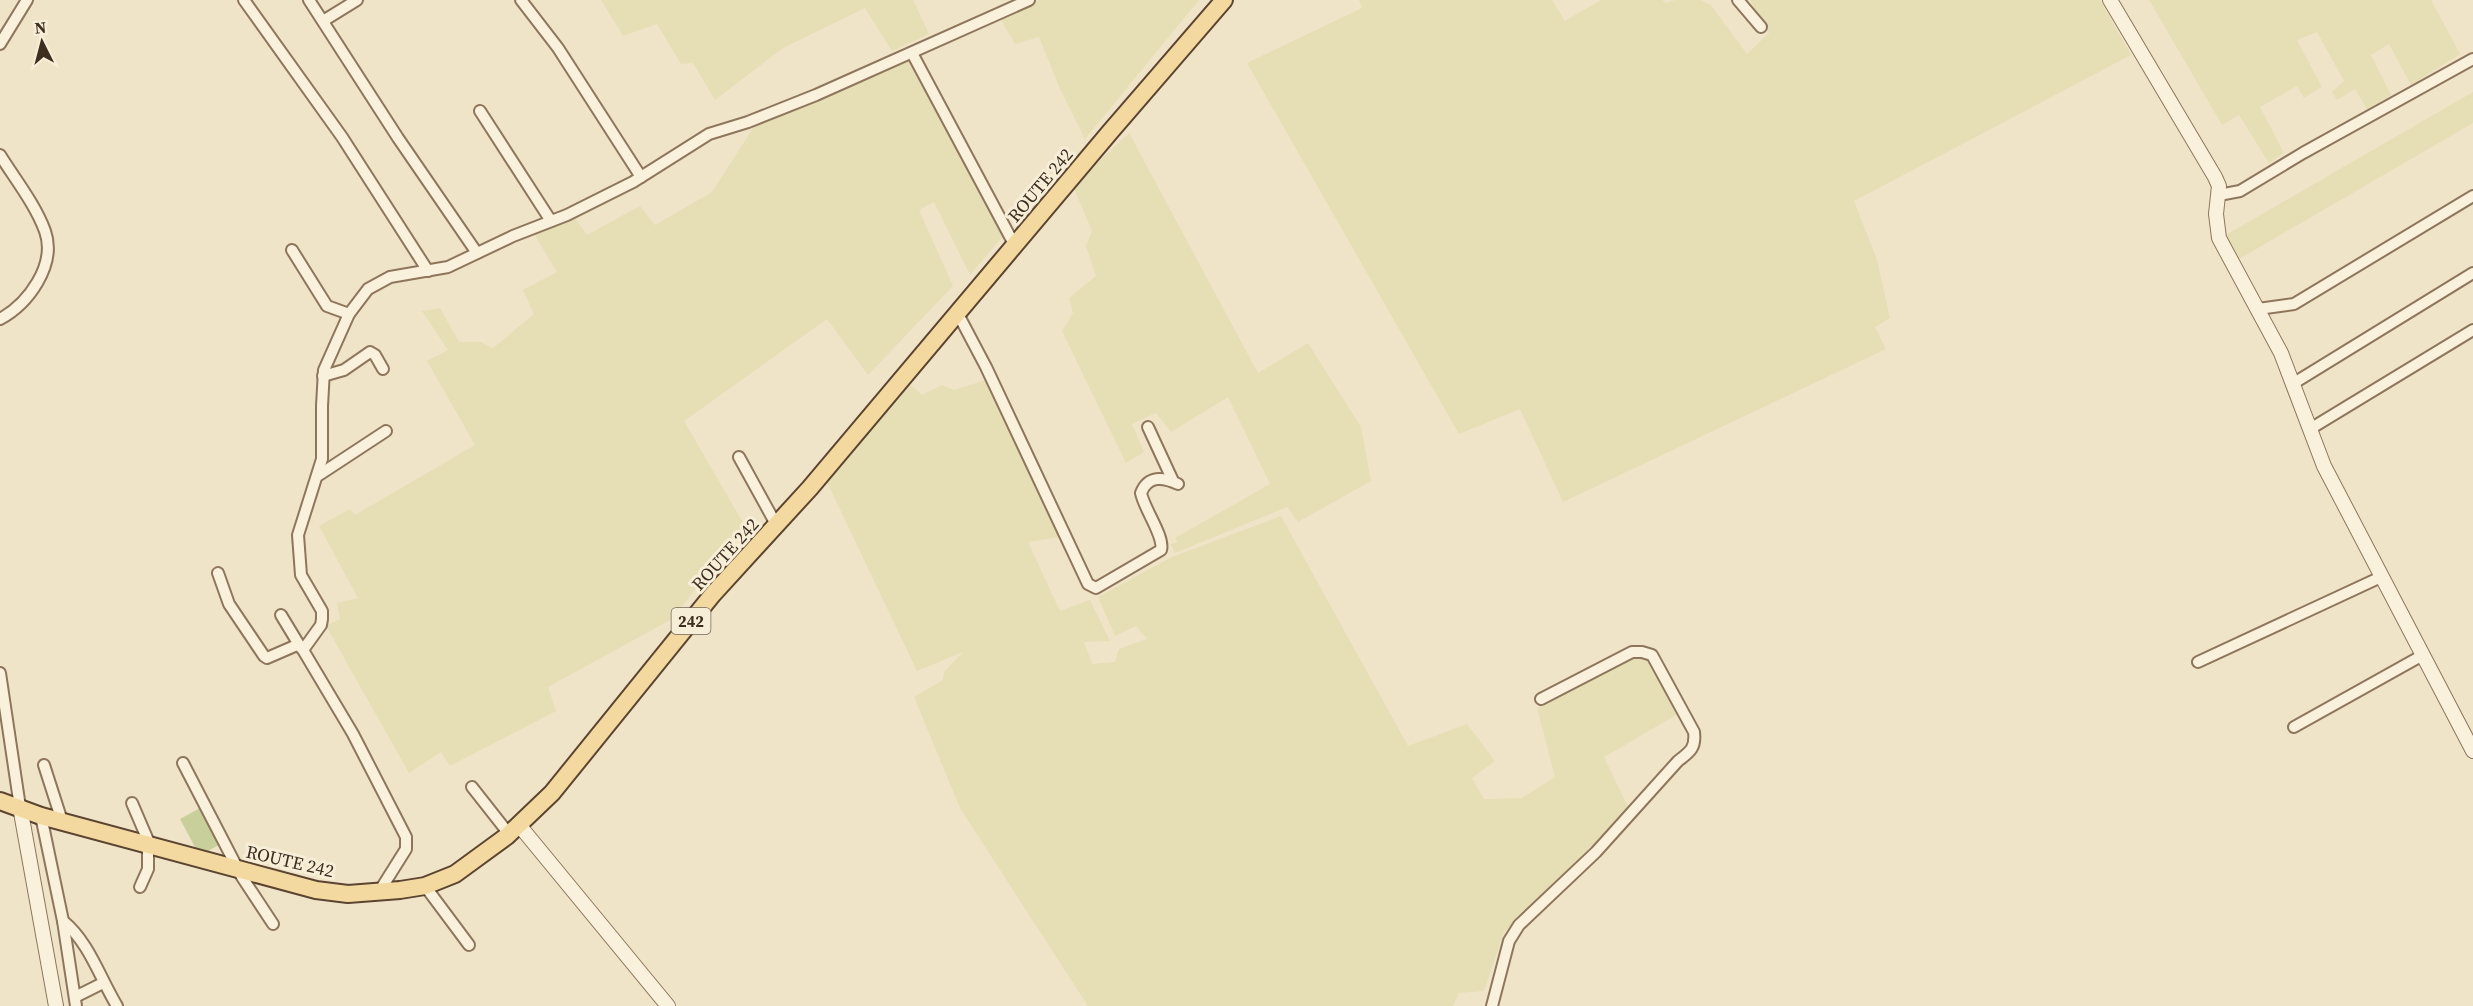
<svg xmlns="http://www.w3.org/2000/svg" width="2473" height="1006" font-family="'Source Serif 4',serif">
<rect width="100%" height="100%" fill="#f0e4c8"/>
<g fill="#e6deb5">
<polygon points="601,0 913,0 929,34 892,51 865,8 783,48 715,100 693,63 681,64 657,24 623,36"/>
<polygon points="1039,0 1199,0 1085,139 1060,89 1039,37 1015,44 1000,18"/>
<polygon points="1359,0 1552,0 1565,21 1601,0 1662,0 1666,3 1675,0 1700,0 1711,5 1747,54 1769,33 1750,0 2100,0 2131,55 1854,201 1877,260 1890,318 1875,327 1886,349 1563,502 1520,409 1459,434 1247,63 1362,8"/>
<polygon points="2149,0 2431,0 2460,54 2411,85 2389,44 2371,55 2391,95 2367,109 2355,89 2337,100 2332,92 2344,81 2317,32 2297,40 2322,87 2304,98 2297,86 2260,107 2284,153 2269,163 2239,115 2222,125"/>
<polygon points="908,57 1003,236 970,275 934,202 919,210 953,286 868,375 827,319 684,421 745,526 672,619 548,687 556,711 450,766 441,752 409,773 326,626 340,619 337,603 358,598 319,526 350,509 355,515 475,445 427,361 448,350 422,311 440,308 459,342 481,342 493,348 534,314 523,290 557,272 533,232 573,215 587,235 640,206 655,225 712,192 757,122"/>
<polygon points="2473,92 2473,123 2239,259 2226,235"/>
<polygon points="1129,133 1258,373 1308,343 1361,427 1371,481 1298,522 1287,507 1175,553 1171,544 1177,542 1175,538 1270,484 1228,397 1171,432 1156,413 1132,424 1144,452 1126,463 1062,331 1073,313 1069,298 1096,276 1086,246 1092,231 1073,186"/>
<polygon points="986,380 1060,537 1028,542 1060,611 1090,600 1110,641 1084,642 1092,664 1115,662 1119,649 1147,639 1136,626 1115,636 1098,597 1172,557 1281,516 1408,746 1467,724 1495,761 1472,778 1484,799 1522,798 1555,777 1537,708 1642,650 1678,714 1604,757 1629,809 1504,932 1484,991 1459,993 1453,1006 1088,1006 960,808 914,697 943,680 944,672 963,652 917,671 826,480 909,384 922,395 942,385 954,390"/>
</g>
<polygon fill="#c9cf9b" points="202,807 222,843 208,851 195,847 180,819"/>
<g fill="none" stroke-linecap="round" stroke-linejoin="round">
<g stroke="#8d765c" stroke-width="14">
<g id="minor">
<polyline points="244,0 342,137 428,271"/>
<polyline points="309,0 398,138 477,253"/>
<polyline points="521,0 558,48 641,177"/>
<polyline points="1738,0 1761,27"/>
<polyline points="323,21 357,0"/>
<polyline points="0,44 27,0"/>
<polyline points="912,53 1015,246"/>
<polyline points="480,111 551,221"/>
<path d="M0,155C15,179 35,204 45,231C57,265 28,304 0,319"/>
<polyline points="2219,195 2240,191 2303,153 2473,59"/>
<polyline points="292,250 327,306 349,314"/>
<polyline points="2258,309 2294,304 2473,196"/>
<path d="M958,314L986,367L1088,584L1096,588L1161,550C1165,537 1144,509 1141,493C1148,475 1163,477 1178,484"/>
<polyline points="323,376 344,370 370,352 375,355 383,369"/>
<polyline points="2294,383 2473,273"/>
<polyline points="1148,427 1173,481"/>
<polyline points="2310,429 2473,330"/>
<polyline points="739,457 777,526"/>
<polyline points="319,475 386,431"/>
<polyline points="218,573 229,604 264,656 267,658 297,645"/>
<polyline points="281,615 301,648"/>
<polyline points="2198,662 2381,577"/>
<polyline points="0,673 20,807"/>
<polyline points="2294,727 2423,655"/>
<polyline points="183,763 242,877 273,924"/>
<polyline points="44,765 62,821"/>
<polyline points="472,787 509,834"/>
<polyline points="132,803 150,845"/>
<polyline points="41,816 63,921 76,1006"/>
<polyline points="425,886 469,945"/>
<polyline points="140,887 148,869 148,845"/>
<polyline points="379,892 406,849 406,837 353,734 303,650 321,625 322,619 322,611 301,575 298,535 322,459 322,406 324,370 349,314 368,289 390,277 448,267 513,236 567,215 633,182 709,134 748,122 816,95 1029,0"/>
<path d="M63,921C89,942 100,978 117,1006"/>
<polyline points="75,997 103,983"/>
<path d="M1492,1006L1509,941L1519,925L1596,852L1678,761C1690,752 1696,748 1694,732L1652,655L1642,652H1632L1541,699"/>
</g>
</g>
<g stroke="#8d765c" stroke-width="16">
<g id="tertiary">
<polyline points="2110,0 2215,177 2219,186 2216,214 2219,238 2281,353 2324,466 2473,751"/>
<polyline points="20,807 56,1006"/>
<polyline points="519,825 668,1006"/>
</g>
</g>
<g stroke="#5b4430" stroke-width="20">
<polyline id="primary" points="0,801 41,816 316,890 348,894 400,890 425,886 455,874 507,836 552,793 713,594 810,488 1110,132 1224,0"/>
</g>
<use href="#minor" stroke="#faf1dc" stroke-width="10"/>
<use href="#tertiary" stroke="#faf1dc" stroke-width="14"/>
<use href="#primary" stroke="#f3d9a0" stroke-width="16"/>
</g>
<g text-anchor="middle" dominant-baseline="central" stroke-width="6" stroke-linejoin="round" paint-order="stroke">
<rect fill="#f7eed8" stroke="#756857" stroke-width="1.5" x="671.5" y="608" width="39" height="26" rx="4.5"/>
<g font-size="16" font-weight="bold" fill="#3d2e20">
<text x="691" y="621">242</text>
</g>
<g font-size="18" fill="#3d2e20" stroke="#f7eed8">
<text transform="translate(1040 185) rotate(-50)">ROUTE 242</text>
<text transform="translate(725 554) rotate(-48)">ROUTE 242</text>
<text transform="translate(290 861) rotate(13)">ROUTE 242</text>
</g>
</g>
<g transform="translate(42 42) rotate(354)" stroke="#f7eed8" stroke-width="4.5" paint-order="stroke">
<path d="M0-4.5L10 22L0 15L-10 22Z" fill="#3d2e20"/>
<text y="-9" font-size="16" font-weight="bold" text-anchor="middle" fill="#3d2e20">N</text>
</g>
</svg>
